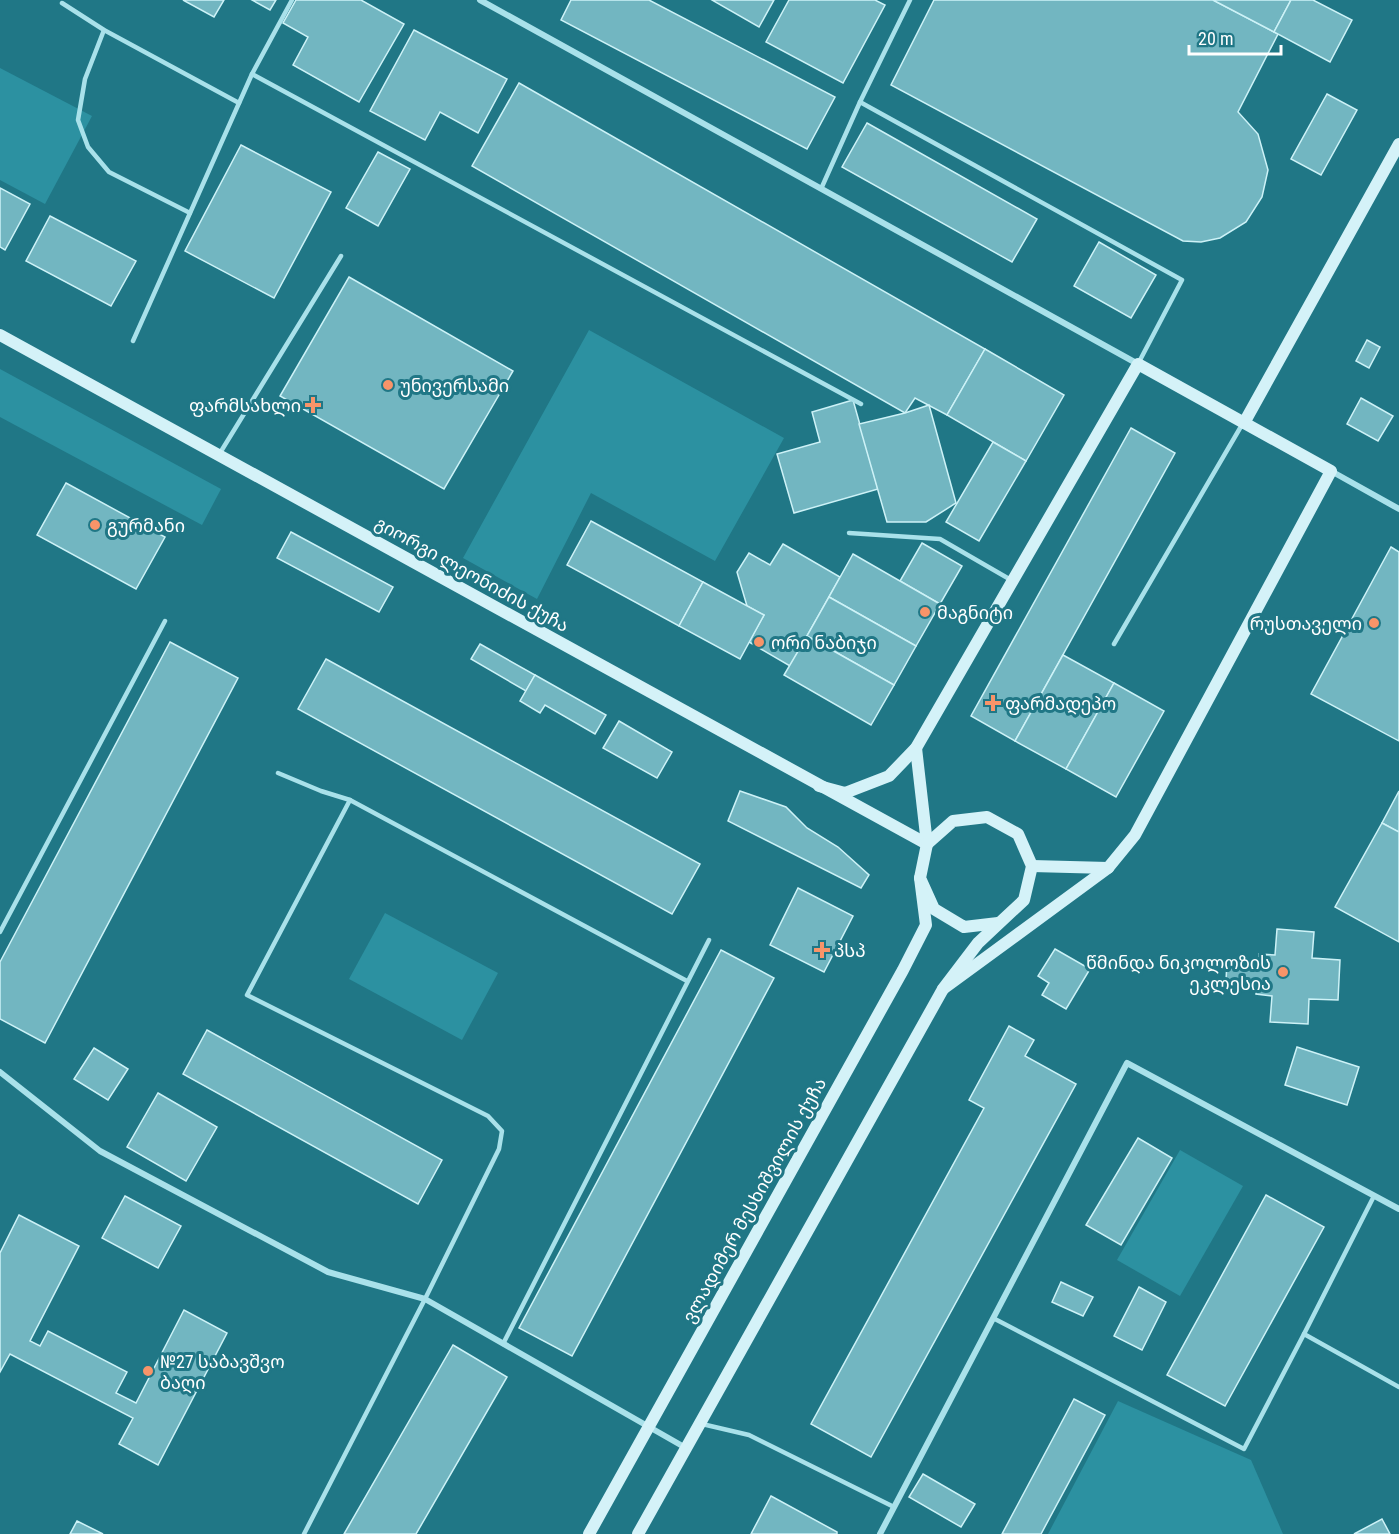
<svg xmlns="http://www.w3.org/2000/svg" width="1399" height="1534" font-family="'Roboto Condensed','Noto Sans Georgian',sans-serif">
<rect width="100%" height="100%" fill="#207786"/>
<g fill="#2c91a1">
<polygon points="0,68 92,116 45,204 0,180"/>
<polygon points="589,330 784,438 715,561 591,493 537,599 463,558"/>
<polygon points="0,369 221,489 202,525 0,417"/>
<polygon points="385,913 498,973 462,1040 349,979"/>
<polygon points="1180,1150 1243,1186 1180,1296 1117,1260"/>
<polygon points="1118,1401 1251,1460 1283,1534 1048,1534"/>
</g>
<g fill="#72b6c1" stroke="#cdf2f7" stroke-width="1.5">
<polygon points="183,0 224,0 214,17"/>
<polygon points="252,0 276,0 270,10"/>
<polygon points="296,0 361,0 404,24 359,102 293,65 308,37 283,23"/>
<polygon points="571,0 649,0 835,97 807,149 561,20"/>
<polygon points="712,0 774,0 759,27"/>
<polygon points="789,0 875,0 885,5 843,83 766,42"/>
<polygon points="934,0 1213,0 1278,34 1238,112 1258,134 1268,170 1262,197 1246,222 1220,238 1201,242 1183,241 891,85"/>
<polygon points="1213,0 1291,0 1274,32"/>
<polygon points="1291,0 1313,0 1352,20 1330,62 1274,32"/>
<polygon points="414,30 507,79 478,133 440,112 425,140 370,111"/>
<polygon points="519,83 985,349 947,415 915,398 905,413 472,166"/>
<polygon points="1327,94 1357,110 1321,175 1291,159"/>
<polygon points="867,123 1037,219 1012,262 842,167"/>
<polygon points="241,145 331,192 274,298 185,251"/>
<polygon points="378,152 410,169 378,226 346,208"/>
<polygon points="0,188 30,204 5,250 0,247"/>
<polygon points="50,216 136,261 111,306 26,261"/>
<polygon points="1099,242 1156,275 1131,318 1074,286"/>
<polygon points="349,277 513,371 444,489 280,396"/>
<polygon points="1367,340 1380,347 1369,368 1356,361"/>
<polygon points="985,349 1064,395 1026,461 947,415"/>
<polygon points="1361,398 1393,416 1378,441 1347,424"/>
<polygon points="853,400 878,489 794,513 777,454 820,442 812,412"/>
<polygon points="929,405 956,503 926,522 887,522 859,424 905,413"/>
<polygon points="1131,428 1175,453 1015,741 971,716"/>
<polygon points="993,442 1026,461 979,541 946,522"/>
<polygon points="66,483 165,537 136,589 37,535"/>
<polygon points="591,521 703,582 679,626 567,565"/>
<polygon points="291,532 393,587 379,612 277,558"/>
<polygon points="922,543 962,566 940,604 900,581"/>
<polygon points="783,544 840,577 790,666 749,642 764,615 747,606 737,572 749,553 770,565"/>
<polygon points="1391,547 1399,552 1399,741 1311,694"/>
<polygon points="853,554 940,604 916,646 829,597"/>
<polygon points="703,582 764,615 740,659 679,626"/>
<polygon points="829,597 916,646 894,685 807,636"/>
<polygon points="807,636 894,685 871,725 784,675"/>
<polygon points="170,642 238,678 45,1043 0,1019 0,962"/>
<polygon points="480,644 535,675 526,691 471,659"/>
<polygon points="1063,655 1114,683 1066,769 1015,741"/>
<polygon points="326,659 700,864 672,914 298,709"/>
<polygon points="535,675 606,715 595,734 545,705 540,713 520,701"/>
<polygon points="1114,683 1164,711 1116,797 1066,769"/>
<polygon points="619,721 672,752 657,778 603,748"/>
<polygon points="740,791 786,807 807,828 838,847 869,875 861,888 728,821"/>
<polygon points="1399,791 1399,832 1382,823"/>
<polygon points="1382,823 1399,832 1399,942 1335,907"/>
<polygon points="798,888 853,916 824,972 770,945"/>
<polygon points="1277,929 1314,932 1312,958 1340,960 1338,1000 1309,999 1308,1024 1270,1022 1272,996 1256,994 1257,983 1226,981 1227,961 1258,963 1259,954 1275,955"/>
<polygon points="1055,949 1090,969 1066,1009 1042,995 1049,983 1038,976"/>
<polygon points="721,950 774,978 572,1356 519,1328"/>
<polygon points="1009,1026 1034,1040 1025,1056 1076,1084 871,1457 811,1424 984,1108 969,1100"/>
<polygon points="207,1030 442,1160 418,1204 183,1074"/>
<polygon points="1297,1047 1359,1067 1347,1105 1285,1085"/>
<polygon points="94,1048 128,1069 108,1100 74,1079"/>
<polygon points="158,1093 217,1127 186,1181 127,1147"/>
<polygon points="1138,1138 1172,1158 1121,1245 1086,1225"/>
<polygon points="1266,1195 1324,1227 1225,1406 1167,1375"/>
<polygon points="125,1196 181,1226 158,1268 102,1238"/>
<polygon points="19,1215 79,1246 30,1341 40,1346 48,1331 127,1372 116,1393 136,1403 184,1310 227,1333 158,1465 119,1444 133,1418 10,1354 0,1372 0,1253"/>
<polygon points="1061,1282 1093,1297 1083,1316 1052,1302"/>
<polygon points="1139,1287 1166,1302 1142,1350 1114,1336"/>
<polygon points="453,1345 507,1377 416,1534 344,1534"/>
<polygon points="1074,1399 1105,1415 1041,1534 1002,1534"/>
<polygon points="923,1474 975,1504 961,1527 909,1497"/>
<polygon points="771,1496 837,1532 837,1534 751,1534"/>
<polygon points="1382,1519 1390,1534 1354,1534"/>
<polygon points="77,1521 103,1534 70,1534"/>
</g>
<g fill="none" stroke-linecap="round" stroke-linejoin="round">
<g stroke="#a9e1ea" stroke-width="4.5">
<polyline points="62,3 104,30 239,103"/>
<polyline points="104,30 85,79 78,120 88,147 109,172 190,213"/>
<polyline points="252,74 861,404"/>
<polyline points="860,102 1182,280 1139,362"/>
<polyline points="821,189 860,102 910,0"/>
<polyline points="133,341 252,74 292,0"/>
<polyline points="220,453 341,256"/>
<polyline points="849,533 940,539 1011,580"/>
<polyline points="1114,644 1243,423"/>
<polyline points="278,773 321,791 350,800 687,981"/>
<polyline points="0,932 165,621"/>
<polyline points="1374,1196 1304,1334 1399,1387"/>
<polyline points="993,1318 1244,1449 1304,1334"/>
<polyline points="503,1344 709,940"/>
<polyline points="702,1424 749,1435 894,1507"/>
<polyline points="304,1534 425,1299 499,1149 502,1131 488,1116 247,995 350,800"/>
</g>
<g stroke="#a9e1ea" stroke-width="6">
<polyline points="480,0 1138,364"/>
<polyline points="1331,471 1399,509"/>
<polyline points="0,1072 100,1151 328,1272 425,1299 686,1448"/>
<polyline points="880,1534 1127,1063 1399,1209"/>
</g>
<g stroke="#d4f2f8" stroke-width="12">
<polyline points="0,335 927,844"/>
<polyline points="1244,423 1399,144"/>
<polyline points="916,748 927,844 920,878 934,909 964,927 998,923"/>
<polyline points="819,786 845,793 889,776 916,748 1138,364 1331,471 1135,835 1108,868 943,989"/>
<polyline points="1032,866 1108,868"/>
<polyline points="589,1534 903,970 926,925 920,878"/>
<polyline points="638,1534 943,989 978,943 1024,900 1032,866 1018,834 987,817 953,821 927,844"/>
</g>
</g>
<g fill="#f89469" stroke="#207786" stroke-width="2">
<circle cx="388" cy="385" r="6"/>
<path d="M310 396h6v6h6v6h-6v6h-6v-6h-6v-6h6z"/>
<circle cx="95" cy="525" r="6"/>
<circle cx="925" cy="612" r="6"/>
<circle cx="1374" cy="623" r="6"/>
<circle cx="759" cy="642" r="6"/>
<path d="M990 694h6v6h6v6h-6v6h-6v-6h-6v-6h6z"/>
<path d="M819 941h6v6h6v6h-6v6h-6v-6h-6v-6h6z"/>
<circle cx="1283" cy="972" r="6"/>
<circle cx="148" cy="1371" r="6"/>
</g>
<g text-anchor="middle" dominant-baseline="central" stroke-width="6" stroke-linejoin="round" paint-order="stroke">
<g font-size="18" fill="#fff" stroke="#207786" text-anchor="start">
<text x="400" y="385">უნივერსამი</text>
<text x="301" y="405" text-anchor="end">ფარმსახლი</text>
<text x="107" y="525">გურმანი</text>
<text x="937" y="612">მაგნიტი</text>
<text x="1362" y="623" text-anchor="end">რუსთაველი</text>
<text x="771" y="642">ორი ნაბიჯი</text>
<text x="1005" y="703">ფარმადეპო</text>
<text x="834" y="950">პსპ</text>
<text x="1271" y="962" text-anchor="end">წმინდა ნიკოლოზის<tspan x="1271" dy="21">ეკლესია</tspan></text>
<text x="160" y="1361">№27 საბავშვო<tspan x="160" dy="21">ბაღი</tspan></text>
</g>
<g font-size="18" fill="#fff" stroke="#207786">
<text transform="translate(472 574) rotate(29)">გიორგი ლეონიძის ქუჩა</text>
<text transform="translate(754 1200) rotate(-61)">ვლადიმერ მესხიშვილის ქუჩა</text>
</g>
</g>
<path d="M1189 45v9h92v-9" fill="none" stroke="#ffffff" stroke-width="3"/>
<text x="1198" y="45" font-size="18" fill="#ffffff" stroke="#207786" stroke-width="4.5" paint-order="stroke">20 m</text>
</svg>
